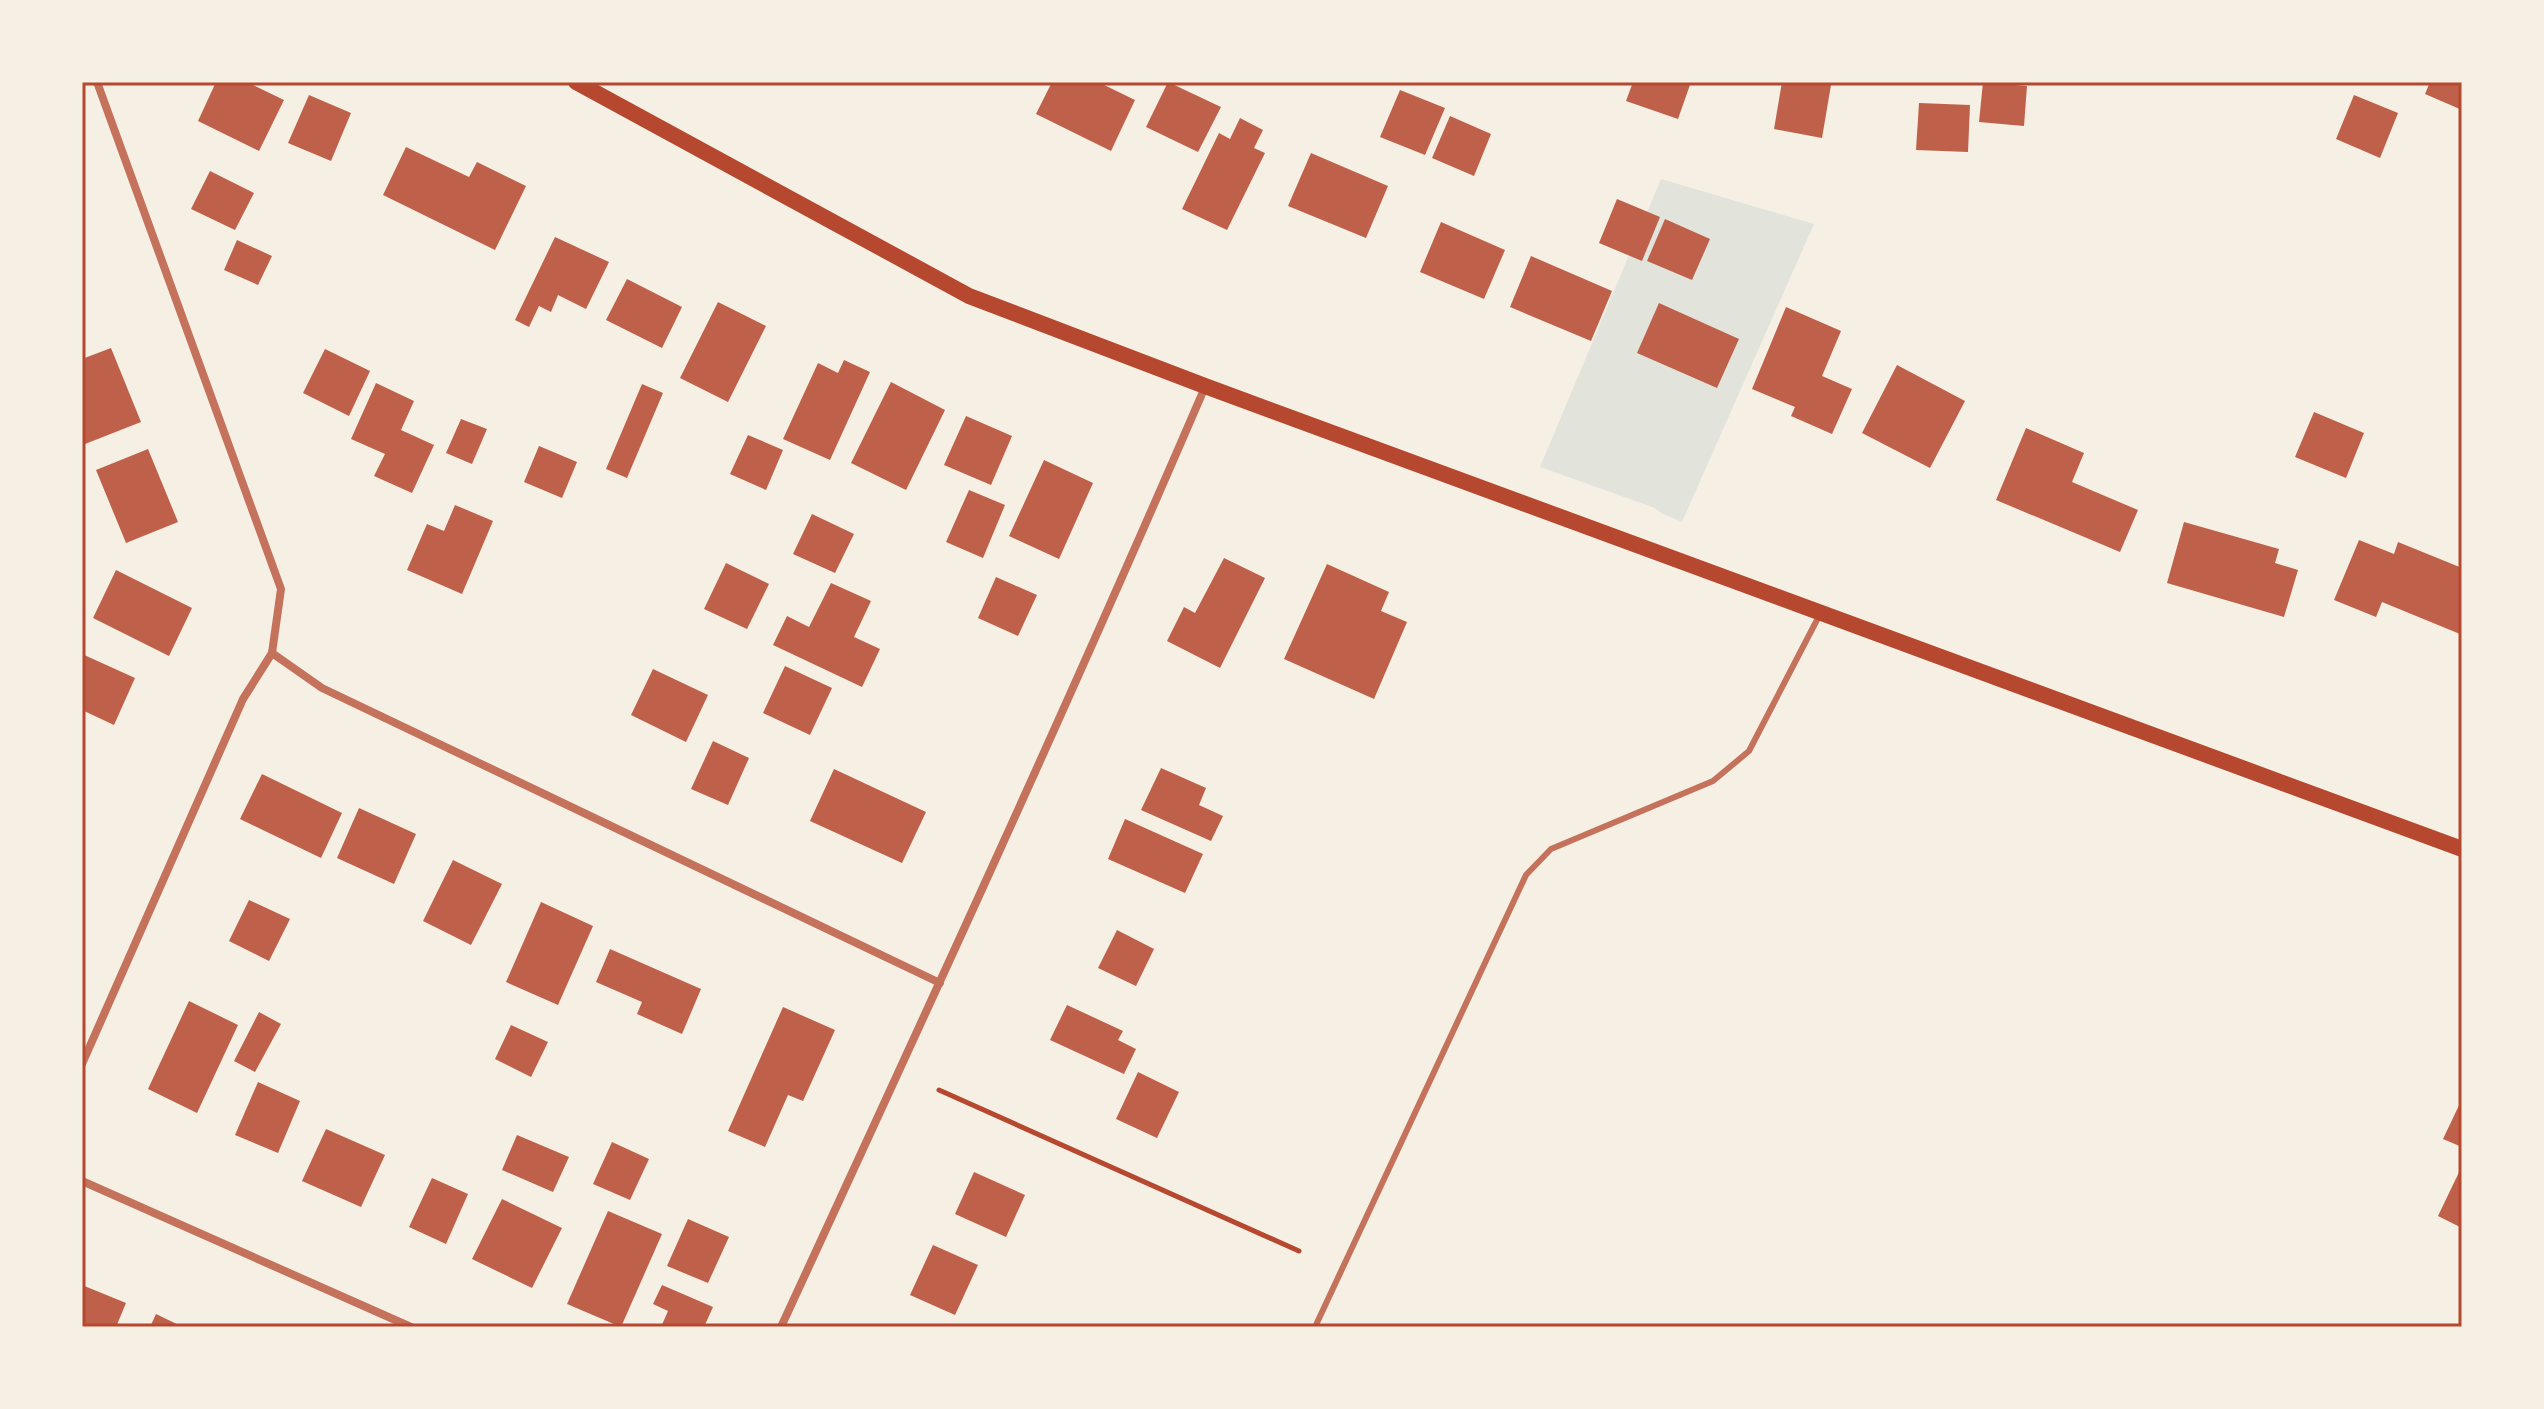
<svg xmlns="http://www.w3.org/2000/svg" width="2544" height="1409" font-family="Poppins,sans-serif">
<rect width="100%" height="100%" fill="#f6efe4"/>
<polygon fill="#e2e4dc" points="1661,179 1814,224 1682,522 1661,513 1655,508 1540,467"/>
<g fill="#bf614a">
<polygon points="216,82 247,82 284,100 259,151 198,121"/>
<polygon points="1052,82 1098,82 1135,100 1111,151 1036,114"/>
<polygon points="1168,82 1221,107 1198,152 1146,127"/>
<polygon points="1633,82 1691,82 1678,119 1626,101"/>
<polygon points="1782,82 1831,85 1822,138 1774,129"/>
<polygon points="1983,82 2027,86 2024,126 1979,122"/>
<polygon points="2430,82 2462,82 2462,110 2425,94"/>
<polygon points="1400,90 1445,108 1425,155 1380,137"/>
<polygon points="309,95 351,113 331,161 288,143"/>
<polygon points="2354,95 2398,113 2380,158 2336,139"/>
<polygon points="1919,103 1970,105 1968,152 1916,150"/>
<polygon points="1450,116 1491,134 1474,176 1432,158"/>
<polygon points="1240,118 1263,130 1254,148 1265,153 1227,230 1182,209 1219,133 1230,139"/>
<polygon points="406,147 469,177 477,162 526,186 495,250 383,195"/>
<polygon points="1311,153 1388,186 1366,238 1288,206"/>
<polygon points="210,171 254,193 235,230 191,209"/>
<polygon points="1617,199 1660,217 1642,261 1599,243"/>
<polygon points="1665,219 1710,239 1692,280 1647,261"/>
<polygon points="1441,222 1505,250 1484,299 1420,272"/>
<polygon points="555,237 609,262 586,309 558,295 551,312 539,306 529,327 515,320"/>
<polygon points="237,240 272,256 258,285 224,270"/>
<polygon points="1531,256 1612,291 1591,341 1510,307"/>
<polygon points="627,279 682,307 662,348 606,320"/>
<polygon points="718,302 766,326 728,402 680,378"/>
<polygon points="1659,303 1739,339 1717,388 1637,353"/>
<polygon points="1786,307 1841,331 1822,376 1852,389 1832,434 1791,416 1795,407 1752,389"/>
<polygon points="111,348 141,422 85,444 82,435 82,359"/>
<polygon points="325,349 370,371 349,416 303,393"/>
<polygon points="844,360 870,372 830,460 783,439 818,363 838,373"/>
<polygon points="1897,365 1965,401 1930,468 1862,433"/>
<polygon points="891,382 945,410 906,490 851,463"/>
<polygon points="376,383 414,401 401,430 434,445 412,493 374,476 385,454 351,439"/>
<polygon points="642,384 663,393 627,478 606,469"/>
<polygon points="2314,412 2364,433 2346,478 2295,457"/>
<polygon points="966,416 1012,436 991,485 944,465"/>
<polygon points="461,419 487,429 472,464 446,453"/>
<polygon points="2026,428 2084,453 2072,482 2138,510 2120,552 1996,500"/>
<polygon points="748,435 783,450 766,490 730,474"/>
<polygon points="539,446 577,462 562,498 524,482"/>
<polygon points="148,449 178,522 126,543 96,470"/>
<polygon points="1044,460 1093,483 1059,559 1009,536"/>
<polygon points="969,490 1005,505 983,558 946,542"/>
<polygon points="455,505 493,521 462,594 407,570 427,524 444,531"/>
<polygon points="812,514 854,534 835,573 793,554"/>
<polygon points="2184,522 2279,549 2275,563 2298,570 2284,617 2167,583"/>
<polygon points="2359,540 2394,554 2398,542 2462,568 2460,634 2382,602 2376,617 2334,600"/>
<polygon points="1224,558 1265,578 1220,668 1167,641 1184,607 1195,613"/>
<polygon points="726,563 769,584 747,629 704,609"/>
<polygon points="1327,564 1389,592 1381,611 1407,622 1374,699 1284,659"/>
<polygon points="116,570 192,608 169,656 93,618"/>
<polygon points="996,577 1037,595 1018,636 978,618"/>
<polygon points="831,583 871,601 854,637 880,649 862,687 773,645 787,616 809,627"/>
<polygon points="82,654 135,678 114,725 82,710"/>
<polygon points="785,666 832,688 810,735 763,713"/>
<polygon points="653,669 708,695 686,742 631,715"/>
<polygon points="713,741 749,758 728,805 691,789"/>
<polygon points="1161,768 1206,788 1199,805 1223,816 1211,841 1141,810"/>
<polygon points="834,769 926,812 902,863 810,821"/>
<polygon points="262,774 342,813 321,858 240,819"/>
<polygon points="359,808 416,834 394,884 337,858"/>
<polygon points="1125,819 1203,854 1185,893 1108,859"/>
<polygon points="453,860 502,884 471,945 423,921"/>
<polygon points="249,900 290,919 269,961 229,941"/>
<polygon points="541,902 593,926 558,1005 506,982"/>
<polygon points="1117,930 1154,949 1136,986 1098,968"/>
<polygon points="610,949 701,989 682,1034 637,1014 642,1002 596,982"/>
<polygon points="189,1001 238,1025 197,1113 148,1089"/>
<polygon points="1067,1005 1123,1031 1118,1040 1136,1049 1124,1074 1050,1040"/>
<polygon points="783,1007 835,1030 803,1101 788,1095 765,1147 728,1131"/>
<polygon points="259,1012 281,1024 255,1072 234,1061"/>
<polygon points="511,1025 548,1042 531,1077 495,1059"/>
<polygon points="1138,1072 1179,1092 1157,1138 1116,1119"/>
<polygon points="258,1082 300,1101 278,1153 235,1135"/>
<polygon points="2462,1099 2462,1147 2443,1139"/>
<polygon points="326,1129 385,1155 361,1207 302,1181"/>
<polygon points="517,1135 569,1157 553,1192 502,1170"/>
<polygon points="612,1142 649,1159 630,1200 593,1184"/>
<polygon points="2462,1166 2462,1228 2438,1216"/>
<polygon points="974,1172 1025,1195 1006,1237 955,1214"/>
<polygon points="432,1178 468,1194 446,1244 409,1227"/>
<polygon points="502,1199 562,1228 532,1288 472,1259"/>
<polygon points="608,1211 662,1234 621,1327 567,1304"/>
<polygon points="688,1219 729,1237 708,1283 667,1266"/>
<polygon points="933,1245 978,1265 955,1315 910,1295"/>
<polygon points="82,1285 126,1303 116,1327 82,1326"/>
<polygon points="662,1285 713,1307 704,1327 661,1327 668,1311 653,1304"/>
<polygon points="156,1314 183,1327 150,1327"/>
</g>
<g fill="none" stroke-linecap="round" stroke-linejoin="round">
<polyline stroke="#b5482f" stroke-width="5" points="939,1090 1299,1251"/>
<polyline stroke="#c5725c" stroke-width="6" points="1315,1327 1526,875 1551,849 1713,781 1749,751 1819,616"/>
<g stroke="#c5725c" stroke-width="8">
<polyline points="272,653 322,688 940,983"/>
<polyline points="82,1064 243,699 272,653 281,589 97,82"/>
<polyline points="82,1181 411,1327"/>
<path d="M781,1327C925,1015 1069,703 1205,387"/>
</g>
<polyline stroke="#b5482f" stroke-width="16" points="576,82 969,296 1205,386 2462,849"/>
</g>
<rect width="2544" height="1409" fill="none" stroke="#f6efe4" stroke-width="168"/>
<rect x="84" y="84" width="2376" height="1241" fill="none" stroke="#b5482f" stroke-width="3"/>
</svg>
